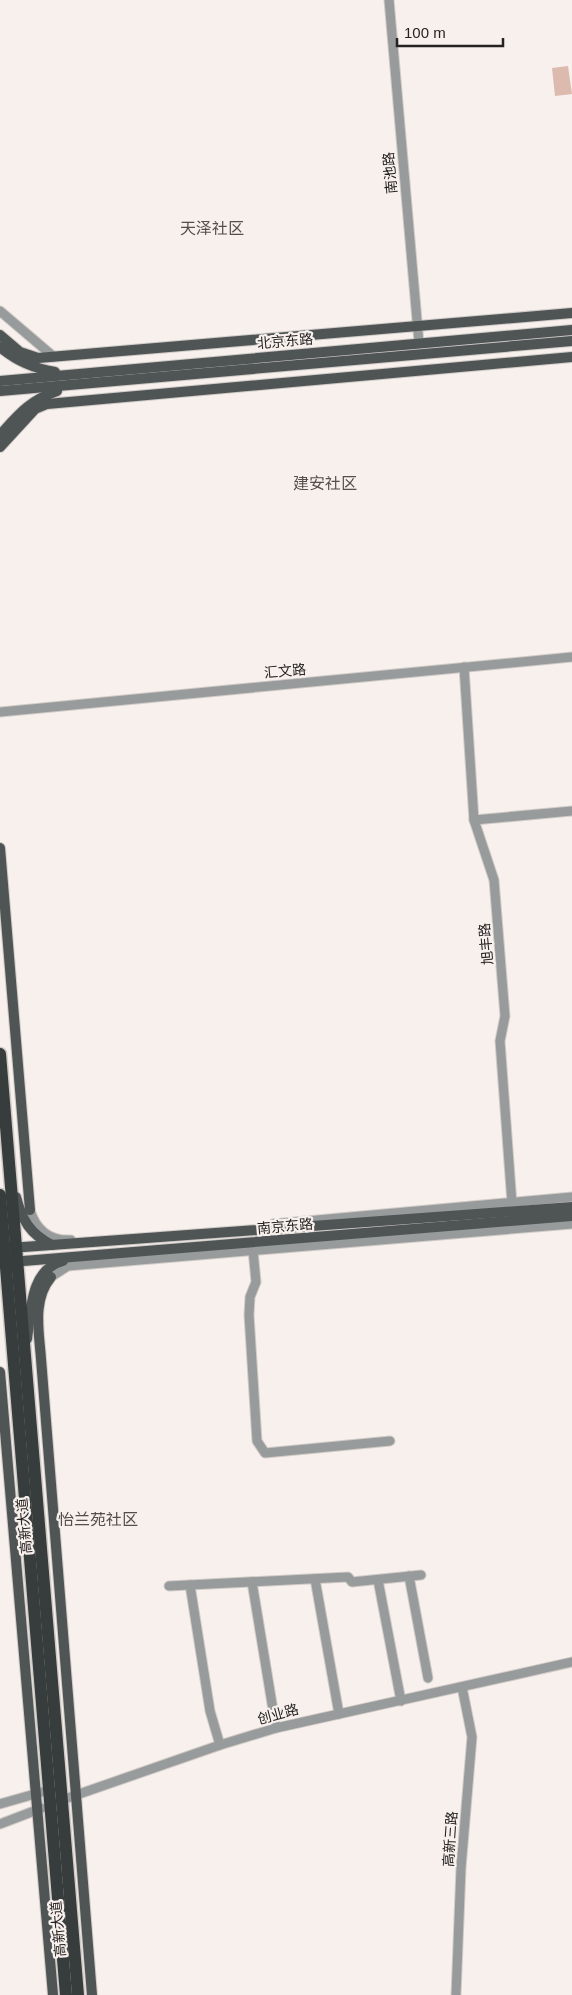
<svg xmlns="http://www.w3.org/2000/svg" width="572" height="1995" font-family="Arial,'Noto Sans SC',sans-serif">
<rect width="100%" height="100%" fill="#f7f0ed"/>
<polygon fill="#dcbaad" points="568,66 572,94 555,96 552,68"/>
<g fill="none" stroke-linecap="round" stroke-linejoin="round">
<g stroke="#d1cbc8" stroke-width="11">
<g id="minor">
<polyline points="389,0 419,343"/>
<polyline points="0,311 54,357"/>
<polyline points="464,667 474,820 494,880 505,1016 500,1041 513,1217"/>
<polyline points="0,712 572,657"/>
<polyline points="474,820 572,811"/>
<path d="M30,1210C36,1230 50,1241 71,1240"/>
<polyline points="273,1224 572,1197"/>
<polyline points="253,1250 256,1282 250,1297 249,1315 257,1441 265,1453 390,1441"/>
<polyline points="51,1277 68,1266 572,1224"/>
<polyline points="409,1576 428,1678"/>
<polyline points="315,1579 339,1714"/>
<polyline points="378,1580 401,1701"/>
<polyline points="252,1582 276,1728"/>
<polyline points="190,1585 210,1711 220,1745"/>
<polyline points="169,1586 348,1577 352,1582 421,1575"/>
<polyline points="59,1801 220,1745 276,1728 572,1662"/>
<polyline points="0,1804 49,1790"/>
<polyline points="0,1824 42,1808"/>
<polyline points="456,1995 461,1868 472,1737 462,1687"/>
</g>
</g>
<g stroke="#d1cbc8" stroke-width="12">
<g id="major">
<polyline points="0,335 20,352 38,358 572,313"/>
<path d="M0,347C17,361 33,368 55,372"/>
<polyline points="0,381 572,330"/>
<polyline points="0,391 572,341"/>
<path d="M0,435C19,414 29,401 57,391"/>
<polyline points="0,447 35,409 47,404 572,357"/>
<polyline points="0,848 30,1210"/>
<path d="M16,1197C22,1220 30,1234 52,1245"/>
<polyline points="10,1248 572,1207"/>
<polyline points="11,1262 572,1216"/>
<path d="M51,1277C32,1300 39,1331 41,1359L92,1995"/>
<path d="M27,1339C31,1312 30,1269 63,1261"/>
<polyline points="0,1372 53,1995"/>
</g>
</g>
<g stroke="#d1cbc8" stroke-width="15">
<g id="highway">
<polyline points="0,1054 78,1995"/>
<polyline points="0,1195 66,1995"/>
</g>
</g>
<use href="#minor" stroke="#989b9b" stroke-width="9"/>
<use href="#major" stroke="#4f5555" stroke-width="10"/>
<use href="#highway" stroke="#373d3d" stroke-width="12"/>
</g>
<g text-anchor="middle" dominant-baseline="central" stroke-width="4.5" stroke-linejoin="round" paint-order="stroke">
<g font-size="14" fill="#252221" stroke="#f7f0ed">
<text transform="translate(390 173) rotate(-95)">南池路</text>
<text transform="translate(285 341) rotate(-5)">北京东路</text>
<text transform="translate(285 671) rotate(-5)">汇文路</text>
<text transform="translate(486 944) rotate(-95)">旭丰路</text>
<text transform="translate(285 1226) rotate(-5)">南京东路</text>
<text transform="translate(24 1526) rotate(-95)">高新大道</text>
<text transform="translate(278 1714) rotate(-15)">创业路</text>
<text transform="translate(450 1839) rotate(-86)">高新三路</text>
<text transform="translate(58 1929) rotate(-95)">高新大道</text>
</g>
<g font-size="16" fill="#544e4c" stroke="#f7f0ed">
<text x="212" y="228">天泽社区</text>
<text x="325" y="483">建安社区</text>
<text x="98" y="1519">怡兰苑社区</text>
</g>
</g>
<path d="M397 38v8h106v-8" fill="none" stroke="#252221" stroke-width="2.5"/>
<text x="404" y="38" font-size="15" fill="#252221" stroke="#f7f0ed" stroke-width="4" paint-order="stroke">100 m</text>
</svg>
